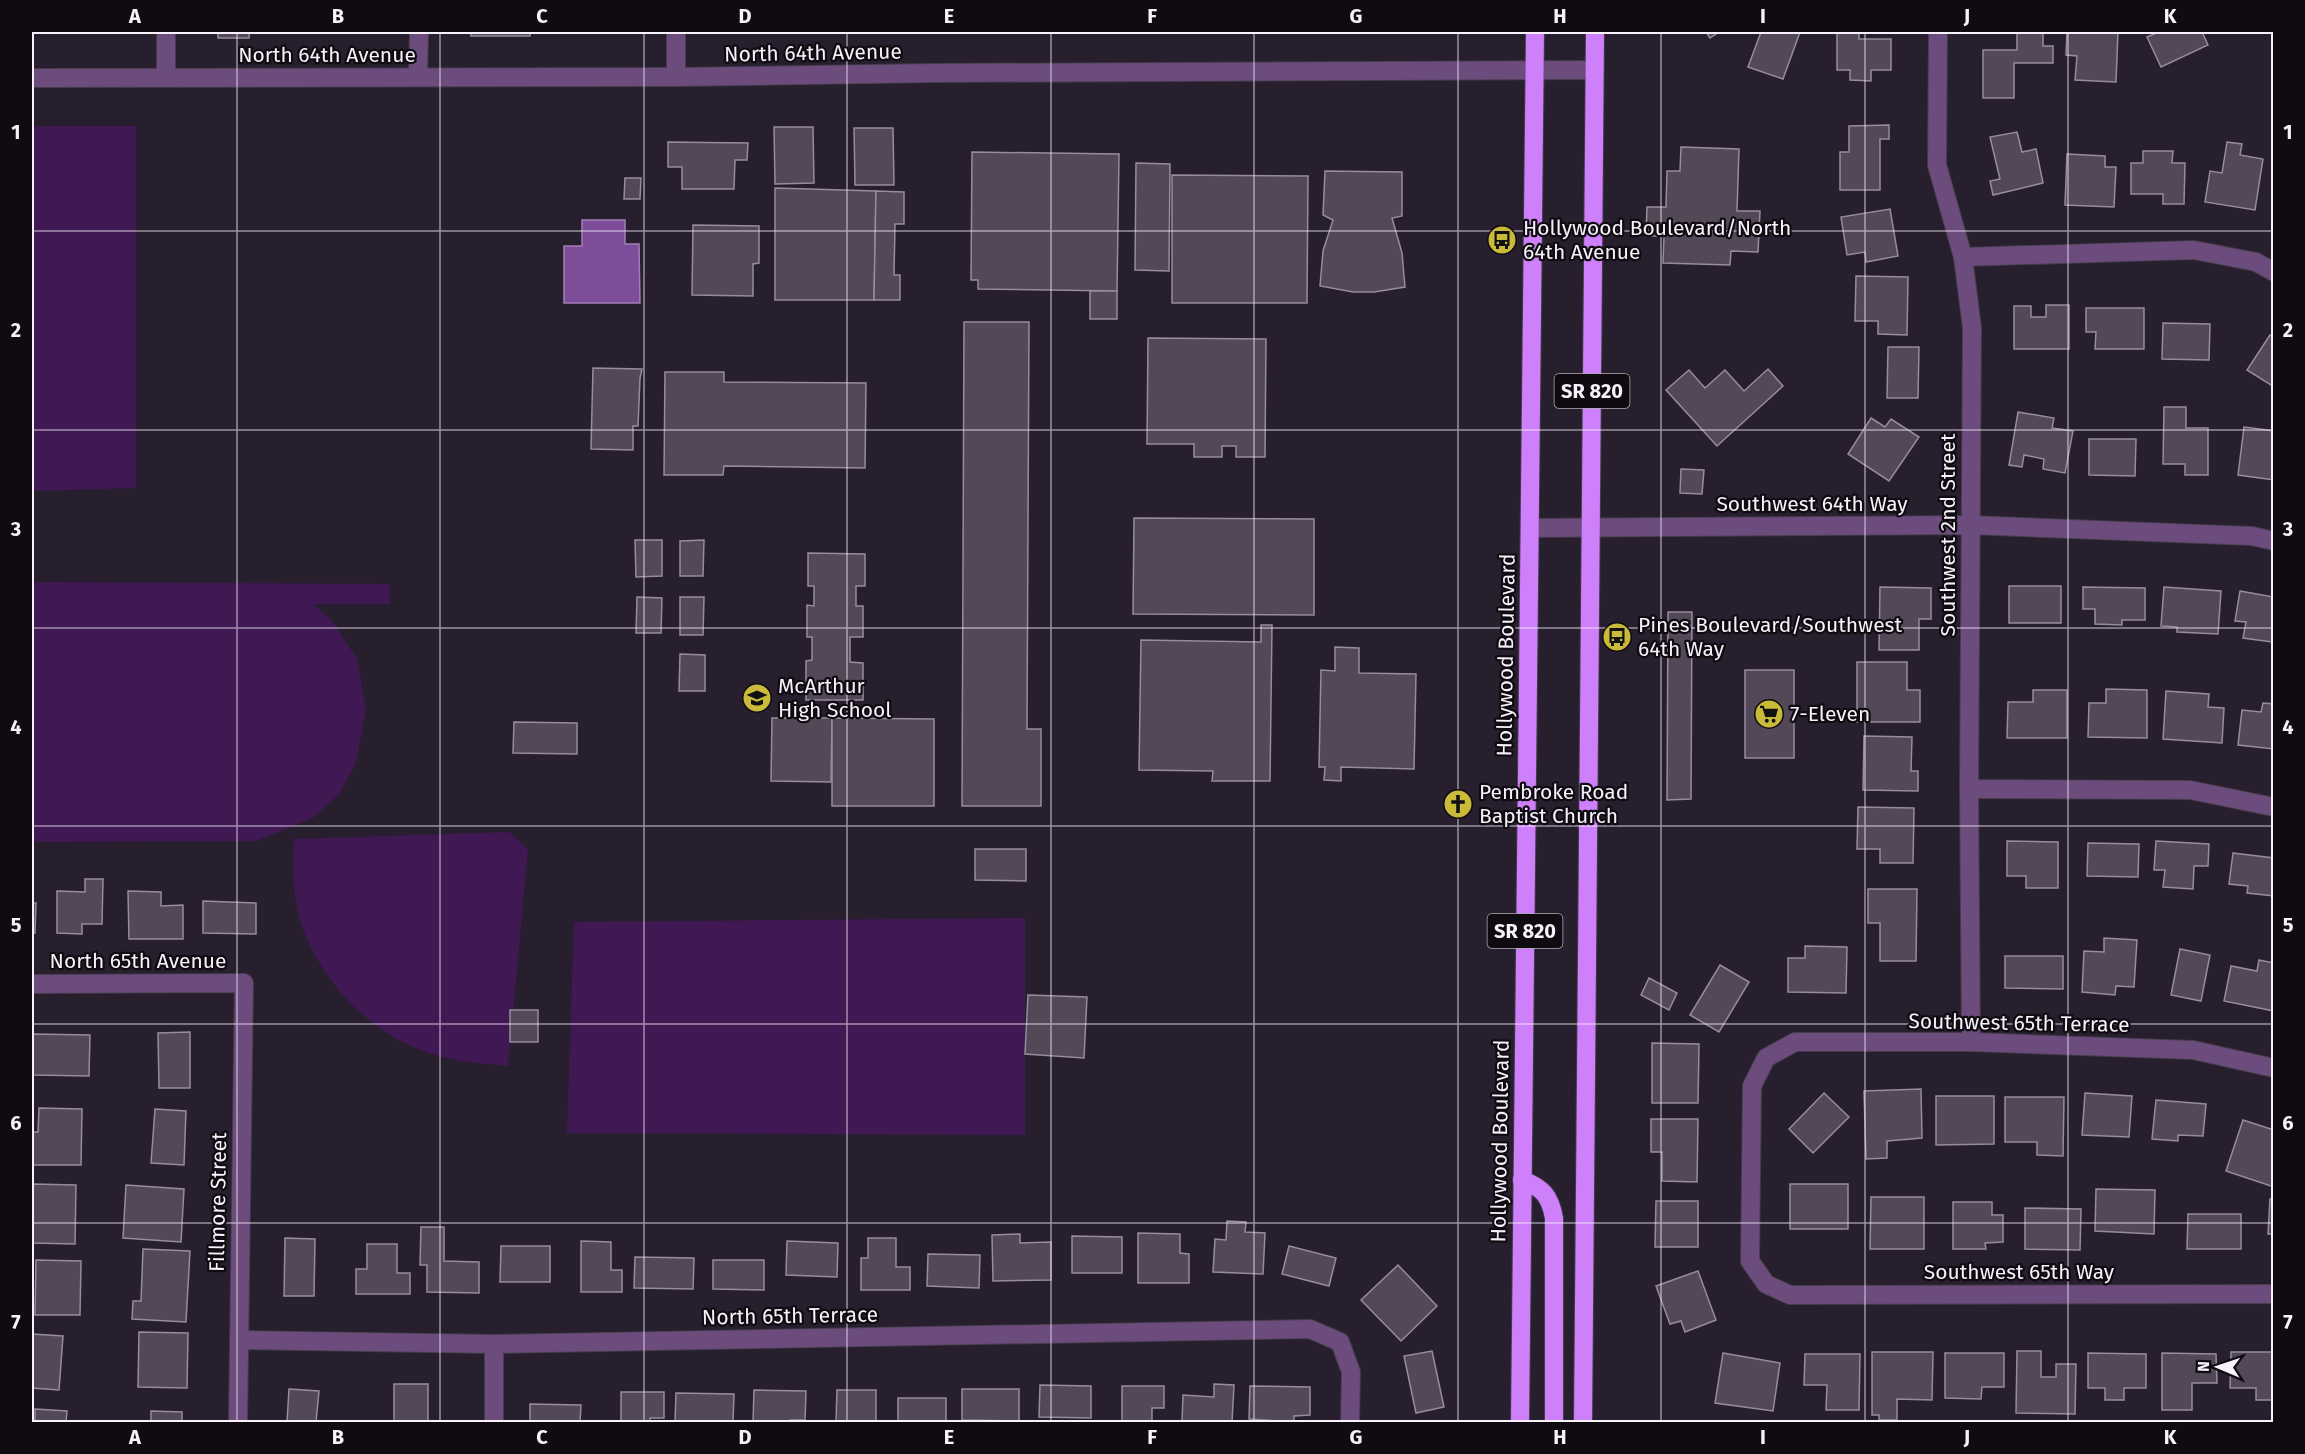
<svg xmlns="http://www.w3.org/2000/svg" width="2305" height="1454" font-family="'Fira Sans',sans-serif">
<rect width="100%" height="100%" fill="#281f2e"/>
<g fill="#401854">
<polygon points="32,126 136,126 136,488 32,491"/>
<polygon points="32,582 390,584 390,604 313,604 332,621 357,659 366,709 356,763 339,794 313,818 256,841 32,842"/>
<path d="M509,832L528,849L508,1066C477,1063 446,1061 418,1049C362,1026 316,975 299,916C292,891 294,864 294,839Z"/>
<polygon points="1025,918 1025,1135 567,1133 574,922"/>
</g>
<polygon fill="#7d4d99" stroke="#a27eb6" stroke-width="1.5" points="582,220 625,220 625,244 639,244 640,303 564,303 564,246 582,246"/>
<g fill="#524858" stroke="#978c9e" stroke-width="1.5">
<rect x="218" y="32" width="31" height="6"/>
<rect x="471" y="32" width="59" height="4"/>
<polygon points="1706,32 1719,32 1710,38"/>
<polygon points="1761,32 1800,32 1783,79 1748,67"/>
<polygon points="1837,32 1859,32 1859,39 1891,39 1891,70 1871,70 1871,81 1850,80 1850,70 1837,70"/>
<polygon points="2067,32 2118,32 2116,82 2075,80 2077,56 2066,55"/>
<polygon points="2159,32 2202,32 2208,45 2161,67 2147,37"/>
<polygon points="2017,33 2043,33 2043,46 2053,46 2053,63 2014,63 2014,98 1983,98 1983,50 2017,50"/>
<polygon points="1889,125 1889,139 1880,139 1880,190 1840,190 1840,152 1849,152 1849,126"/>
<polygon points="774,127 813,127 814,183 775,184"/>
<polygon points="854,128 893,128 894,185 855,185"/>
<polygon points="2017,132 2022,152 2036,149 2043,183 1993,195 1990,181 2000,179 1990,137"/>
<polygon points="668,142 748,143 747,160 735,160 734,189 682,189 682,167 668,167"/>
<polygon points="2227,142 2242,144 2240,155 2263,159 2255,210 2205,202 2210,171 2222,173"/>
<polygon points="1681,147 1739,149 1737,211 1760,211 1758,252 1731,251 1730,265 1663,263 1664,236 1646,236 1647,207 1666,207 1667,171 1680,171"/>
<polygon points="2143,151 2173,151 2172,163 2185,163 2184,204 2163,204 2163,194 2131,194 2131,163 2143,163"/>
<polygon points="972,152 1119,154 1117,291 978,289 978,280 971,280"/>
<polygon points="2067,154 2105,156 2105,167 2116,167 2114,207 2065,205"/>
<polygon points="1136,163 1170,164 1169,271 1135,270"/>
<polygon points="1325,171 1402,172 1402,216 1392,218 1402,253 1405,287 1374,292 1353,292 1320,286 1323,251 1333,220 1323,215"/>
<polygon points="1172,175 1308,176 1307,303 1172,303"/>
<polygon points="625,178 641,178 640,199 624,199"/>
<polygon points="775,188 876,191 874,300 775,300"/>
<polygon points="876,191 904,192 904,224 895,224 894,275 900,275 900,300 874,300"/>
<polygon points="1890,209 1898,256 1866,262 1865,252 1847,255 1841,217"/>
<polygon points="693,225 759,226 759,263 753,264 753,296 692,295"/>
<polygon points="1856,276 1908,277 1907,335 1878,334 1878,321 1855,321"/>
<rect x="1090" y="291" width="27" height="28"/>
<polygon points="2046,305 2069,305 2069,349 2014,349 2014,306 2031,306 2031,317 2046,317"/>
<polygon points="2086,308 2144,308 2144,349 2095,349 2096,332 2086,332"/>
<polygon points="964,322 1029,322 1027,729 1041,729 1041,806 962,806"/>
<polygon points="2163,323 2210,324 2209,360 2162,359"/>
<polygon points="2270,335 2274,337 2274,387 2247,370"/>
<polygon points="1148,338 1266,339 1265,457 1236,457 1236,446 1222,446 1222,457 1194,457 1194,444 1147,444"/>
<polygon points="1888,347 1919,347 1918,398 1887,398"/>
<polygon points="593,368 642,369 640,378 638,426 633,426 633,450 591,449"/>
<polygon points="1768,369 1783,386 1717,446 1666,390 1689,370 1705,388 1725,370 1744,391"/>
<polygon points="665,372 724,372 724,382 866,383 865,468 724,466 723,475 664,475"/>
<polygon points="2164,407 2186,407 2186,428 2208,428 2208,475 2185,475 2185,464 2163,464"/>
<polygon points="2018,412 2054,418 2052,428 2073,431 2065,473 2043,469 2044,459 2024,455 2022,467 2009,465"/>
<polygon points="1871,418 1885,427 1891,419 1919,437 1889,481 1848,454"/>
<polygon points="2244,427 2274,431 2274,480 2238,475"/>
<polygon points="2089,439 2136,439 2135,476 2089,475"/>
<polygon points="1681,469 1704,470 1702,494 1680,493"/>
<polygon points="1134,518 1314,519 1314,615 1133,614"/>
<polygon points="635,540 662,540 662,576 636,577"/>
<polygon points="704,540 703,576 680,576 680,541"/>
<polygon points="808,553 865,554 865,586 856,586 856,606 863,606 863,637 850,637 850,662 863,663 863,700 806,700 806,661 812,660 812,637 807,637 807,605 814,606 814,586 808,586"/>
<rect x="2009" y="586" width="52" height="37"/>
<polygon points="1880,587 1931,588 1931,619 1919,619 1919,650 1879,650"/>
<polygon points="2083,587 2145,588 2145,620 2122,620 2122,625 2095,624 2095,609 2083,609"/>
<polygon points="2164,587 2221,591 2218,634 2177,632 2177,627 2161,626"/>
<polygon points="2240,591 2274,597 2272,642 2243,638 2246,622 2235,621"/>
<polygon points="637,597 662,598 661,633 636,633"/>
<polygon points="680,597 704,597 703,635 680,635"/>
<polygon points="1668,612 1692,612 1691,799 1667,800"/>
<polygon points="1261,625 1272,625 1270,781 1212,781 1213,771 1139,770 1141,640 1261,642"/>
<polygon points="1335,647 1359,648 1359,673 1416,674 1414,769 1341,767 1341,781 1324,780 1325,767 1319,767 1321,670 1335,671"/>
<polygon points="680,654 705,655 705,691 679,691"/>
<polygon points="1857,662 1907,662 1907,690 1920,690 1920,722 1857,722"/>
<rect x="1745" y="670" width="49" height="88"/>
<polygon points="2106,689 2147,690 2147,738 2088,737 2089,703 2106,703"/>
<polygon points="2033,690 2067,690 2067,738 2007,738 2008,702 2033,702"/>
<polygon points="2166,691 2209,694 2208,707 2224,708 2222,743 2163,739"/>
<polygon points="2263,703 2274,704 2274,749 2238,745 2242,710 2261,712"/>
<polygon points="772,718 832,718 831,782 771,781"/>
<polygon points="832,718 934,719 934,806 832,806"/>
<polygon points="514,722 577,723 577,754 513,753"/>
<polygon points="1864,736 1912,737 1911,771 1918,771 1918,791 1863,790"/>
<polygon points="1858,807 1914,808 1913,863 1880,863 1880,849 1857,849"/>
<polygon points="2007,841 2058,842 2058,888 2026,888 2026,876 2007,876"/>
<polygon points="2156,841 2209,844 2208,866 2194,866 2193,889 2163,887 2165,870 2154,870"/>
<polygon points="2088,843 2139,844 2138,877 2087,876"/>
<polygon points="975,849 1026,849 1026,881 975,880"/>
<polygon points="2233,853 2274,858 2274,896 2247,893 2248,886 2229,884"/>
<polygon points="85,879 103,879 102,924 82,924 82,934 57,933 57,891 85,892"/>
<polygon points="1868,889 1917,889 1916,961 1880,961 1880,923 1868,923"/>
<polygon points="128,891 161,892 161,906 183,905 183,939 129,939"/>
<polygon points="203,901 256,903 256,934 203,933"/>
<polygon points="32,903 36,903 35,933 32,933"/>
<polygon points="2104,938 2137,940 2134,987 2116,986 2115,995 2082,992 2084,951 2104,952"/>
<polygon points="1805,946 1847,947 1846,993 1788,992 1788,958 1805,958"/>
<polygon points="2180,949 2210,955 2201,1001 2171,995"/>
<polygon points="2005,956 2063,956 2063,989 2005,988"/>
<polygon points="2259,960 2274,963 2274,1011 2224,1001 2231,966 2257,971"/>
<polygon points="1720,965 1749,982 1719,1032 1690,1015"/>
<polygon points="1649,978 1677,993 1669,1010 1641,995"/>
<polygon points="1028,995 1087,997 1084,1058 1025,1054"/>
<rect x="510" y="1010" width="28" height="32"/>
<polygon points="190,1032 190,1088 159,1088 158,1033"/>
<polygon points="33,1034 90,1035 89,1076 33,1075"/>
<polygon points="1652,1043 1699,1044 1698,1103 1652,1103"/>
<polygon points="1921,1089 1922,1138 1887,1141 1887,1158 1866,1159 1864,1091"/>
<polygon points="1824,1093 1849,1117 1813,1153 1789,1129"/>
<polygon points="2085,1093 2132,1096 2129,1137 2082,1135"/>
<polygon points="1936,1096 1994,1096 1994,1144 1936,1145"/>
<polygon points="2005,1097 2064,1097 2063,1156 2037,1155 2037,1142 2005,1142"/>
<polygon points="2156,1100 2206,1104 2203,1136 2178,1135 2178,1141 2152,1139"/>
<polygon points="39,1108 82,1109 81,1165 32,1165 32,1132 38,1132"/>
<polygon points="155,1109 186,1111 184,1165 151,1163"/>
<polygon points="1651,1119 1698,1119 1697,1182 1662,1181 1662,1152 1651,1152"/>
<polygon points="2243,1120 2274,1130 2274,1187 2226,1171"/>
<polygon points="33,1184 76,1185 75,1244 32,1243"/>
<rect x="1790" y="1184" width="58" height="45"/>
<polygon points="126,1185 184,1189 181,1242 123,1238"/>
<polygon points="2096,1189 2155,1190 2154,1234 2095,1231"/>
<polygon points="1871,1197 1924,1197 1924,1249 1870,1249"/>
<polygon points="2270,1199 2274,1199 2274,1234 2268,1234"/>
<polygon points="1656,1201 1698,1201 1698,1247 1655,1247"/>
<polygon points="1953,1202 1992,1202 1992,1215 2003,1215 2003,1242 1985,1243 1986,1249 1953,1249"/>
<polygon points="2025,1208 2081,1209 2080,1250 2025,1249"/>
<polygon points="2188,1214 2241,1214 2241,1249 2187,1249"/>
<polygon points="1227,1221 1246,1222 1245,1232 1265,1233 1263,1274 1213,1272 1215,1239 1226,1240"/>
<polygon points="421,1227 444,1227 444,1261 479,1262 479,1293 427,1292 427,1265 420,1265"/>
<polygon points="1138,1233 1180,1234 1180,1253 1189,1254 1189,1283 1138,1283"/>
<polygon points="1020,1234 1020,1243 1051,1242 1051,1280 993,1281 992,1235"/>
<polygon points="1072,1236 1122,1237 1122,1273 1072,1273"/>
<polygon points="285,1238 315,1239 314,1296 284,1296"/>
<polygon points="868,1238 896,1238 896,1267 910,1267 910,1290 861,1290 861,1258 868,1258"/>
<polygon points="581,1241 611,1242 611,1270 622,1270 622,1292 581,1292"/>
<polygon points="787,1241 838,1243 837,1277 786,1275"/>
<polygon points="367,1244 397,1244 397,1273 410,1273 410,1294 356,1294 356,1269 367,1269"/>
<polygon points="501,1246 550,1246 550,1282 500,1282"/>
<polygon points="1289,1246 1336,1258 1329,1286 1282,1274"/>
<polygon points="143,1249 190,1251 186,1322 132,1319 133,1301 141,1301"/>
<polygon points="928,1254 980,1255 979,1288 927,1286"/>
<polygon points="635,1257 694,1258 693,1289 634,1288"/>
<polygon points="36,1260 81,1261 80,1315 35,1315"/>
<polygon points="713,1260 764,1260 764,1290 713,1289"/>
<polygon points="1398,1265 1437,1306 1401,1341 1361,1300"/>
<polygon points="1698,1271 1716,1320 1685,1332 1681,1321 1670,1324 1656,1286"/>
<polygon points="139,1332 188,1333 187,1388 138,1387"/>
<polygon points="32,1334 63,1336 59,1390 32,1388"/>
<polygon points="1432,1351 1444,1407 1416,1413 1404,1356"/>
<polygon points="2017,1351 2041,1351 2041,1377 2056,1377 2056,1364 2076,1364 2075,1414 2016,1413"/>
<polygon points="1872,1352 1933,1352 1932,1400 1897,1399 1897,1420 1879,1420 1879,1415 1872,1415"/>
<polygon points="2231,1352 2274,1352 2273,1400 2256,1400 2256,1388 2230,1388"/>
<polygon points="1723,1353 1780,1363 1773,1411 1715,1403"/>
<polygon points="1945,1353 2004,1353 2004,1387 1982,1387 1981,1399 1945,1398"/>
<polygon points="2088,1353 2146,1354 2146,1388 2124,1388 2124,1400 2105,1400 2105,1388 2088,1388"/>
<polygon points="2162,1353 2216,1354 2217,1383 2192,1383 2192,1410 2162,1410"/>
<polygon points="1805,1354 1860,1354 1859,1410 1826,1410 1827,1385 1804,1385"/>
<rect x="394" y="1384" width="34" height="38"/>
<polygon points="1214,1384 1234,1385 1232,1422 1182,1422 1183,1395 1214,1397"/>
<polygon points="1040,1385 1091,1386 1091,1418 1039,1417"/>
<polygon points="1122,1386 1164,1386 1164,1408 1152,1408 1152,1422 1122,1422"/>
<polygon points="1250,1386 1310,1387 1310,1415 1294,1416 1294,1422 1249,1419"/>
<polygon points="289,1389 319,1391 316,1422 287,1422"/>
<polygon points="962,1389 1019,1389 1019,1421 962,1420"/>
<polygon points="754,1390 806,1391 805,1420 790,1420 790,1422 753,1422"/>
<polygon points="837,1390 876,1390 876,1422 836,1422"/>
<polygon points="621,1392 664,1392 664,1418 650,1418 650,1422 621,1422"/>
<polygon points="676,1393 734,1394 733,1422 675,1422"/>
<rect x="898" y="1398" width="48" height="24"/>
<polygon points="530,1404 581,1405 580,1422 530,1422"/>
<polygon points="35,1409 67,1411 66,1422 35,1422"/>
<polygon points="151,1411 182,1412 182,1422 151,1422"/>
</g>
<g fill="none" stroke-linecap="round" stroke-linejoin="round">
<g stroke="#453c4b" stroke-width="20">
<g id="minor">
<polyline points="1938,32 1937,165 1963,257 1972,328 1969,789 1971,1042"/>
<polyline points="166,77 166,32"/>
<polyline points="418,77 419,32"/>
<polyline points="676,77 676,32"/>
<polyline points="32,78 676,77 935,73 1595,70"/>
<polyline points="1963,257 2194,250 2256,262 2274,272"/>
<polyline points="1530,528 1971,525 2252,536 2274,541"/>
<polyline points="1969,789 2190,790 2274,807"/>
<polyline points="32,984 244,983 238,1422"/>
<polyline points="2274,1068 2193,1050 1971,1042 1795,1042 1766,1058 1752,1086 1750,1261 1766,1284 1790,1295 2274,1294"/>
<polyline points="239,1340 494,1344 1310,1329 1340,1342 1351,1372 1350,1422"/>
<polyline points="494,1422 494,1344"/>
</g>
</g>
<g stroke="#453c4b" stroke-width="20">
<g id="highway">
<path d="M1522,1180C1543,1188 1550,1196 1554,1218V1422"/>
<polyline points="1520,1422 1535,32"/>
<polyline points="1583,1422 1595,32"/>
</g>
</g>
<use href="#minor" stroke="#6b4c7d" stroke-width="18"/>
<use href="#highway" stroke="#ce80fb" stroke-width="18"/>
</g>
<path fill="none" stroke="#f7f1fb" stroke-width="1.5" stroke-opacity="0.55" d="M237,32V1422M440,32V1422M644,32V1422M847,32V1422M1051,32V1422M1254,32V1422M1458,32V1422M1661,32V1422M1865,32V1422M2068,32V1422M32,231H2274M32,430H2274M32,628H2274M32,826H2274M32,1024H2274M32,1223H2274"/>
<defs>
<g id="bus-disc" transform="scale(1.5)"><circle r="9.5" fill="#caba3a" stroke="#0f0b11"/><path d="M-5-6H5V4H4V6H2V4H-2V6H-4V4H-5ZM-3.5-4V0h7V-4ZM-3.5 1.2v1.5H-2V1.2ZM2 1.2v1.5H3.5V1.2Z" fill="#111"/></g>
<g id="school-disc" transform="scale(1.5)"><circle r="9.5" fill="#caba3a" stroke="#0f0b11"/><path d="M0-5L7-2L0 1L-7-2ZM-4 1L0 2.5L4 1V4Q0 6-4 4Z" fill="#111"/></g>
<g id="supermarket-disc" transform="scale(1.5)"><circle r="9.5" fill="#caba3a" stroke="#0f0b11"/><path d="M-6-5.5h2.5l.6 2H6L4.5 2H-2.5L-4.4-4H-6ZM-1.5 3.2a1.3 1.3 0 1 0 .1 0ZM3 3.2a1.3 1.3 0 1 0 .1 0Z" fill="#111"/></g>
<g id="church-disc" transform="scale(1.5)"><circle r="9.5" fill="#caba3a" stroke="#0f0b11"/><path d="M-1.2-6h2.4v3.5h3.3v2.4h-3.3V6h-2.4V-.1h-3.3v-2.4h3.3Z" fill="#111"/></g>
</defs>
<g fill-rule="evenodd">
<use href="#bus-disc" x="1502" y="240"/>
<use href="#bus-disc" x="1617" y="637"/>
<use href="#school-disc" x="757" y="698"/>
<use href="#supermarket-disc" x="1769" y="714"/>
<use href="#church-disc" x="1458" y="804"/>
</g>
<g text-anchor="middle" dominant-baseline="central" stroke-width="4.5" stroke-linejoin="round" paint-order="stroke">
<g fill="#0f0b11" stroke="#b1acb5" stroke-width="1.5">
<rect x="1554.5" y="374" width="75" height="34" rx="4.5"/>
<rect x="1487.5" y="914" width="75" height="34" rx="4.5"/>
</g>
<g font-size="20" font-weight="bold" fill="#f7f1fb">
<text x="1592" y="391">SR 820</text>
<text x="1525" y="931">SR 820</text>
</g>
<g font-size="21" fill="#f7f1fb" stroke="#0f0b11">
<text transform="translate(813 53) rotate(-1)">North 64th Avenue</text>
<text x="327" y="55">North 64th Avenue</text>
<text x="1812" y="504">Southwest 64th Way</text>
<text transform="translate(1948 535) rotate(-90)">Southwest 2nd Street</text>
<text transform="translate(1506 655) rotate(-89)">Hollywood Boulevard</text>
<text x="138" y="961">North 65th Avenue</text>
<text transform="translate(2019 1023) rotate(1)">Southwest 65th Terrace</text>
<text transform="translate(1500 1141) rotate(-89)">Hollywood Boulevard</text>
<text transform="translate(218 1202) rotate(-89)">Fillmore Street</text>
<text x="2019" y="1272">Southwest 65th Way</text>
<text transform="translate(790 1316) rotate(-1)">North 65th Terrace</text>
</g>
<g font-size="21" fill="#f7f1fb" stroke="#0f0b11" text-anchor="start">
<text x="1523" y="228">Hollywood Boulevard/North<tspan x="1523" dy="24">64th Avenue</tspan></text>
<text x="1638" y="625">Pines Boulevard/Southwest<tspan x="1638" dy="24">64th Way</tspan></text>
<text x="778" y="686">McArthur<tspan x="778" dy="24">High School</tspan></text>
<text x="1790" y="714">7-Eleven</text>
<text x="1479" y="792">Pembroke Road<tspan x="1479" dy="24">Baptist Church</tspan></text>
</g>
</g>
<rect width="2305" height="1454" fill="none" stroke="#0f0b11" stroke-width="66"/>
<g transform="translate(2218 1367) rotate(272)" stroke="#0f0b11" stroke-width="4.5" paint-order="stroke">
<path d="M0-4.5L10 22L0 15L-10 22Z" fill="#f7f1fb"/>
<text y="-9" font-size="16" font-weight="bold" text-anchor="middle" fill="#f7f1fb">N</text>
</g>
<rect x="33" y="33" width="2239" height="1388" fill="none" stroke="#f7f1fb" stroke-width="2"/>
<g font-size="20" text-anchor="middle" font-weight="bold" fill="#f7f1fb">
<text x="135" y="23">A</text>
<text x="338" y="23">B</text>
<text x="542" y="23">C</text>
<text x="745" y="23">D</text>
<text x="949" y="23">E</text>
<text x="1152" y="23">F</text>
<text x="1356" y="23">G</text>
<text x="1560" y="23">H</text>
<text x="1763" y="23">I</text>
<text x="1967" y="23">J</text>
<text x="2170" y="23">K</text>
<text x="16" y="139">1</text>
<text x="2288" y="139">1</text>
<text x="16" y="337">2</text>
<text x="2288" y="337">2</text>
<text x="16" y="536">3</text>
<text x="2288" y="536">3</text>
<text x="16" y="734">4</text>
<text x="2288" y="734">4</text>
<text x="16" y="932">5</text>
<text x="2288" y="932">5</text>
<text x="16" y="1130">6</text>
<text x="2288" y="1130">6</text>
<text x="16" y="1329">7</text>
<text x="2288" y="1329">7</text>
<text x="135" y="1444">A</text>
<text x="338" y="1444">B</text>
<text x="542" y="1444">C</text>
<text x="745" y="1444">D</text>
<text x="949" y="1444">E</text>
<text x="1152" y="1444">F</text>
<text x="1356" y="1444">G</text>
<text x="1560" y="1444">H</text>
<text x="1763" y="1444">I</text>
<text x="1967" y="1444">J</text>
<text x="2170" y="1444">K</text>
</g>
</svg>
